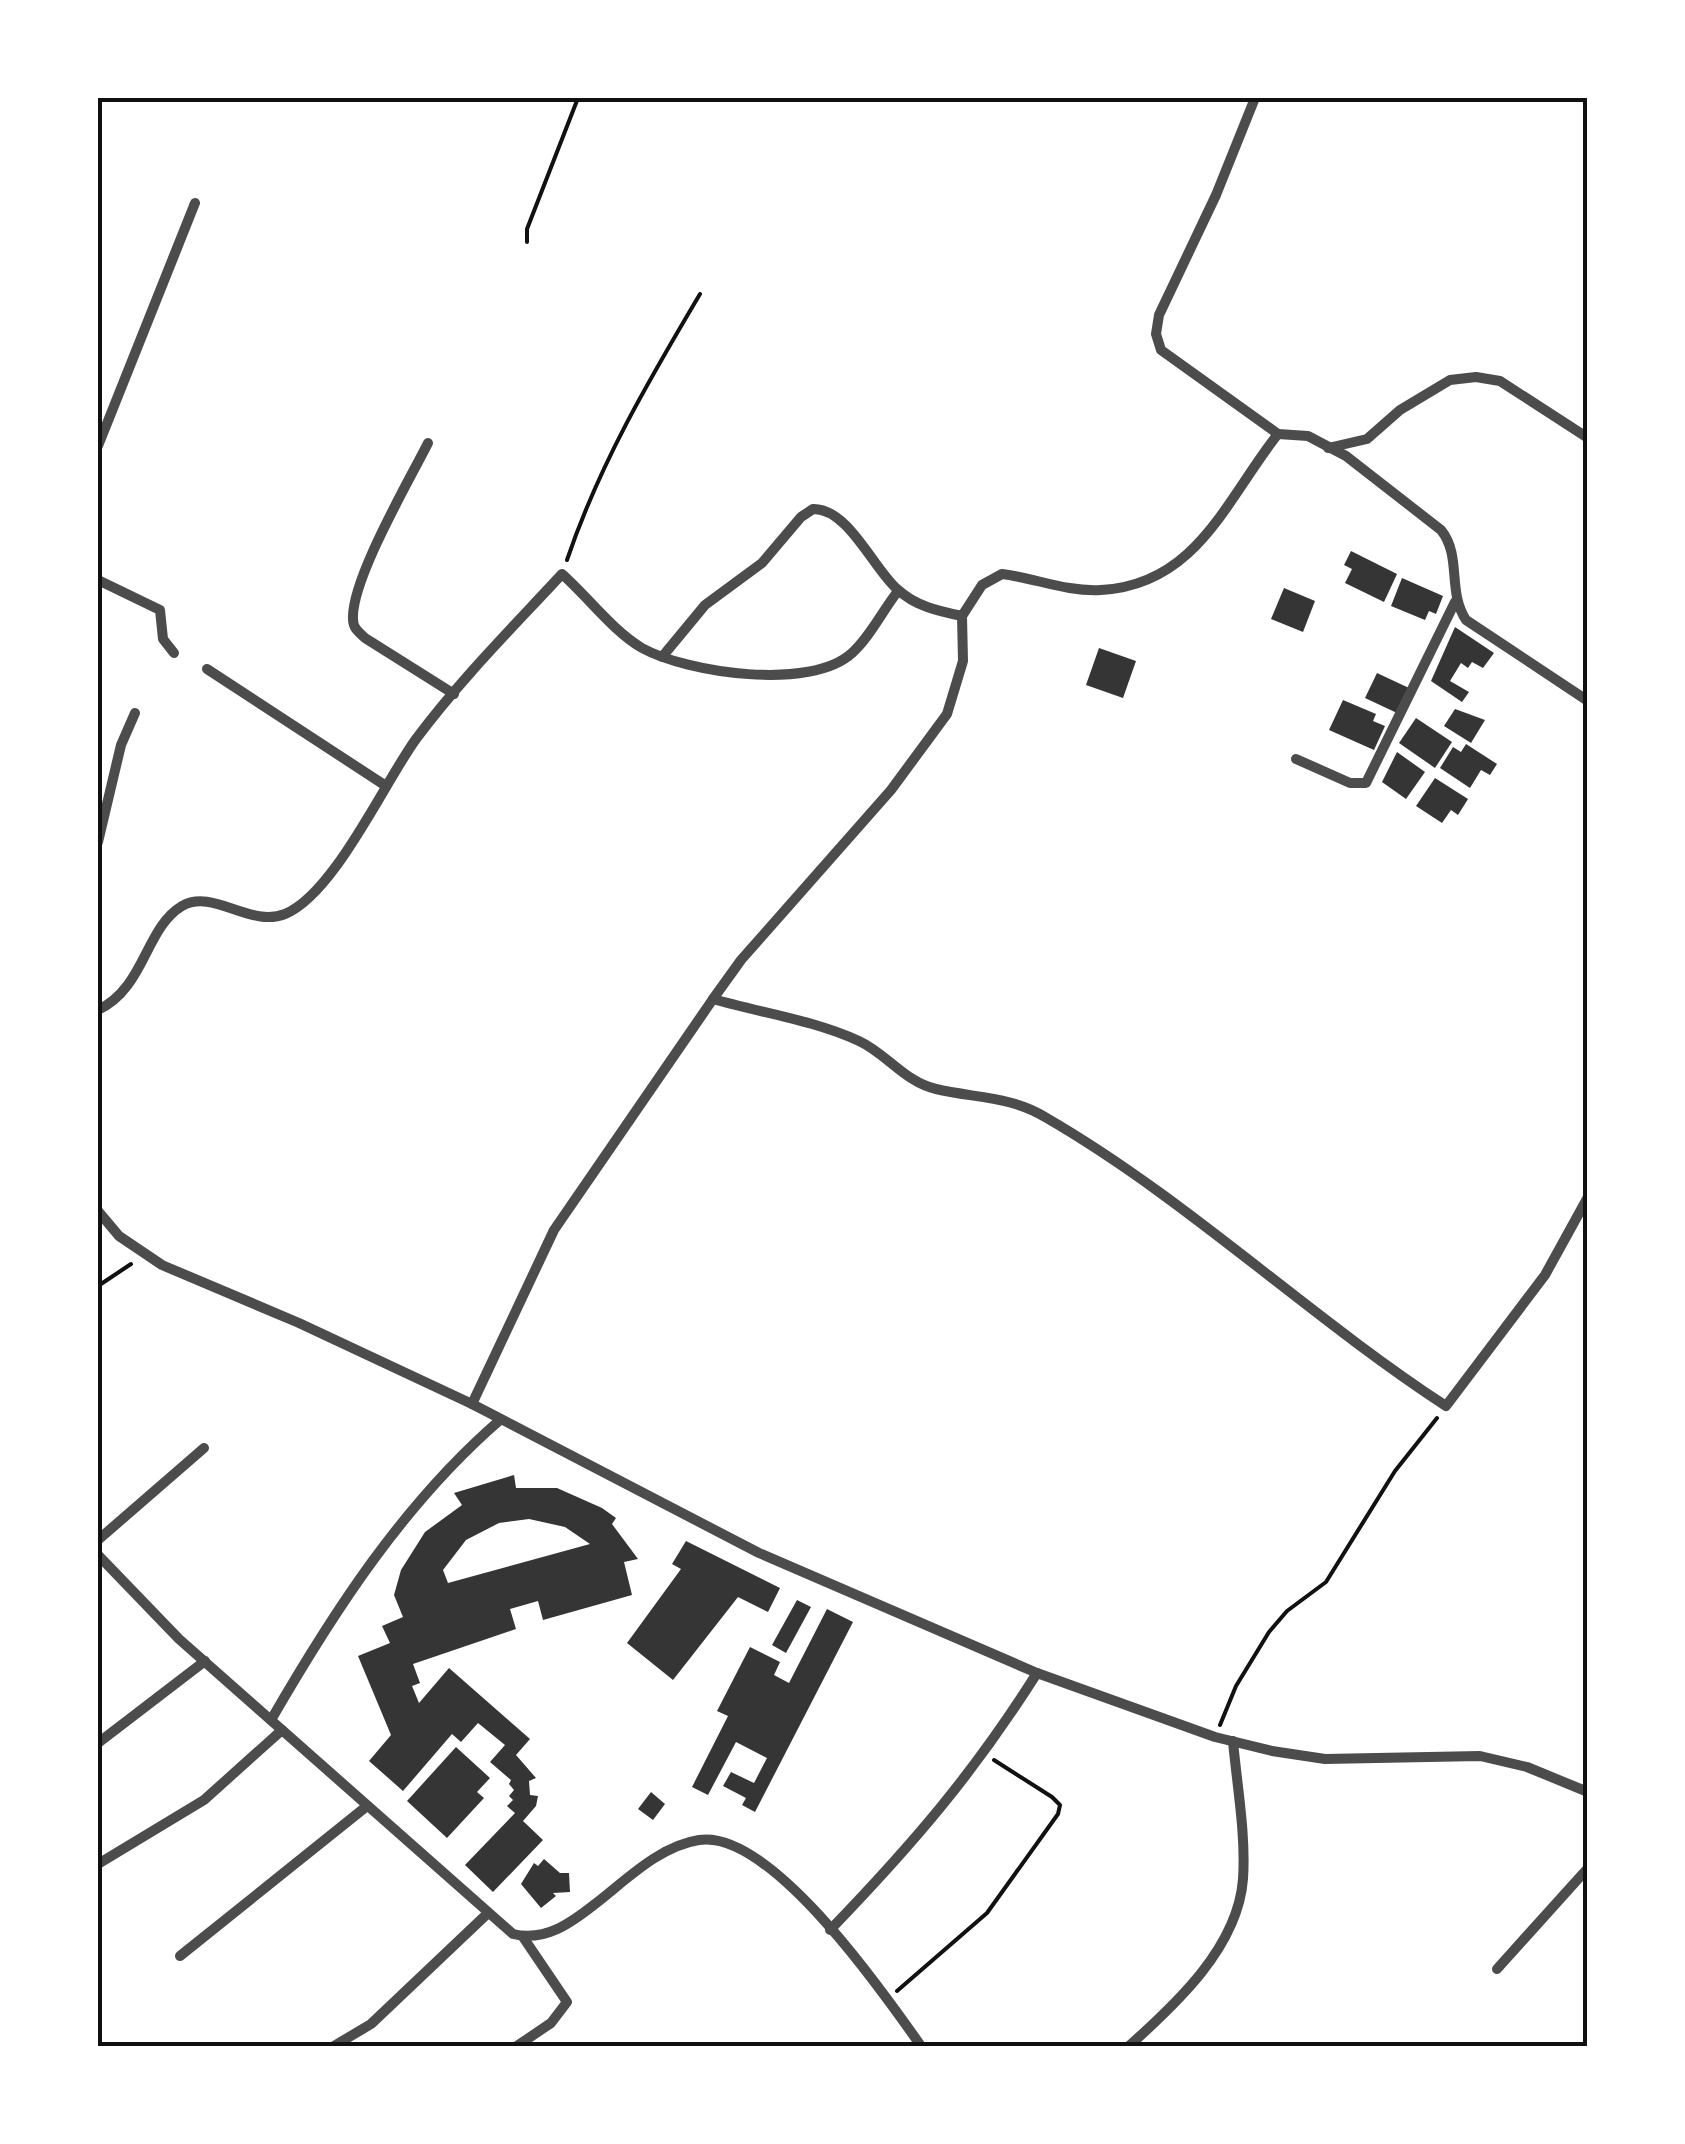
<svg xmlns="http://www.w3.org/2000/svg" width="1685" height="2144" font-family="Lato,sans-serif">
<rect width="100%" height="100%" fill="#fff"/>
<g fill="#353535" fill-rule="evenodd">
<polygon points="1351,551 1397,574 1384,602 1345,583 1352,569 1344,565"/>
<polygon points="1402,578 1443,596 1436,614 1429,611 1425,620 1391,606"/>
<polygon points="1284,588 1315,601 1303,632 1271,619"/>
<polygon points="1455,627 1494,653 1483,668 1472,662 1468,668 1461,663 1450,681 1469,692 1462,702 1431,681"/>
<polygon points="1099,648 1136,661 1123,698 1086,685"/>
<polygon points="1377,673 1409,688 1397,713 1365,698"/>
<polygon points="1343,700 1376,714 1373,721 1385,726 1374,750 1329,730"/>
<polygon points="1455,709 1485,720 1471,743 1444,726"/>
<polygon points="1416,718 1452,742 1435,768 1399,743"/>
<polygon points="1466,744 1497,764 1490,775 1481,770 1470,788 1440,768 1453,747 1461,752"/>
<polygon points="1397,752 1425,772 1406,799 1382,782"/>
<polygon points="1435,778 1468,799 1458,815 1451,810 1442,823 1416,806"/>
<path d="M514,1475L516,1488H557L602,1508L616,1518L612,1524L638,1559L624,1562L632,1595L543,1620L538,1601L510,1609L516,1629L413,1664L420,1683L412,1686L419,1703L449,1668L530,1739L516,1755L536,1778L529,1781L530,1795L538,1796L536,1806L523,1821L543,1840L493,1892L465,1865L515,1813L507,1806L513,1800L509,1796L514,1790L509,1784L511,1780L490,1762L505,1745L478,1723L461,1742L452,1734L403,1791L369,1761L391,1735L358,1656L390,1643L382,1626L403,1617L394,1595L401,1570L425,1532L462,1505L454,1493ZM529,1519L565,1527L590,1544L448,1583L443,1570L466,1540L499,1523Z"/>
<polygon points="686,1541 780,1588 768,1612 738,1597 673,1680 627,1643 681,1569 672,1564"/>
<polygon points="797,1600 811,1607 786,1653 772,1645"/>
<polygon points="827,1609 853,1622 755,1812 742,1805 746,1798 723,1786 731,1772 754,1783 767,1758 736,1742 708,1795 692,1787 728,1716 717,1711 750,1647 780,1662 774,1675 789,1683"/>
<polygon points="456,1747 490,1778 477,1792 484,1798 447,1838 407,1801"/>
<polygon points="651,1792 665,1804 653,1820 638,1809"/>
<polygon points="544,1859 560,1873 569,1873 570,1892 553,1893 556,1896 541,1908 521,1884 534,1863 538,1866"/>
</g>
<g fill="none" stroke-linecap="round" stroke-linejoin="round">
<g stroke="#111" stroke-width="4">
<polyline points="527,242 527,229 578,98"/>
<path d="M567,560C599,465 649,380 700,294"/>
<polyline points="98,1286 131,1264"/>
<polyline points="1220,1725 1236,1686 1269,1632 1287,1611 1326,1582 1395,1471 1437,1418"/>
<polyline points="897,1991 987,1913 1058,1814 1060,1805 1052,1797 994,1760"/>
</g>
<g stroke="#4c4c4c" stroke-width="10">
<path d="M1255,98L1216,195L1159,315L1156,334L1161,350L1278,434L1308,436L1346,456L1441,530C1462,556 1447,591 1466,620L1588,701"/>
<path d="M428,443C409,481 351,580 353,619C353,629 359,632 365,638L454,694"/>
<polyline points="98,446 195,203"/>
<polyline points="1328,448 1367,439 1400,410 1450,380 1476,377 1500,381 1588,438"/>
<polyline points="98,580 160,610 163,639 174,653"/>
<path d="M662,657L705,605L762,563L801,517L813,509C848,508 873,568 897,589C915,606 938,611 962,616L982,585L1002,574C1035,578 1066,592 1101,590C1197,585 1227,498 1278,434"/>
<polyline points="207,669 386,786"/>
<polyline points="1296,759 1350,783 1366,783 1455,602"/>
<polyline points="98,842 121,745 135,713"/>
<polyline points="713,999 741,960 891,790 947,714 963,661 962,616"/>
<path d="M98,1010C145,988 145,928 182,906C213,888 250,928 285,914C334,894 384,783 416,739C460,680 512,628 562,574C588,597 613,631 642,648C687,673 811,691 852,653C870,637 883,610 898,591"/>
<polyline points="98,1211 119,1236 162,1265 299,1323 472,1404 759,1553 1037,1673 1215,1737 1272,1751 1325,1759 1480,1756 1527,1767 1588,1792"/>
<path d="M472,1404L554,1230L713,999C762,1013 813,1020 859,1041C887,1054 905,1082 936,1089C973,1098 1011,1096 1045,1117C1187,1199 1308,1316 1446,1406L1545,1275L1588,1197"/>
<polyline points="98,1540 204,1448"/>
<path d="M98,1555L179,1639L513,1934C545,1942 571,1923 595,1904C625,1881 659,1846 699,1840C770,1829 883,1992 921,2046"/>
<path d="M271,1720C334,1611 404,1503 500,1420"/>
<polyline points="98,1743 205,1661"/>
<polyline points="98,1864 204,1800 282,1730"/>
<path d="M830,1930C912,1845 974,1773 1037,1673"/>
<polyline points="180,1956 367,1806"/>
<polyline points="1497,1969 1588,1868"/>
<polyline points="334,2046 371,2024 487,1914"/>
<polyline points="517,2046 551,2023 567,2002 523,1937"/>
<path d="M1129,2046C1176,2004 1238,1947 1243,1879C1246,1834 1237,1786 1233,1741"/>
</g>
</g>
<rect width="1685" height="2144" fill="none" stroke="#ffffff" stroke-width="200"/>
<rect x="100" y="100" width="1485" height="1944" fill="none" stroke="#111" stroke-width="4"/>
</svg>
